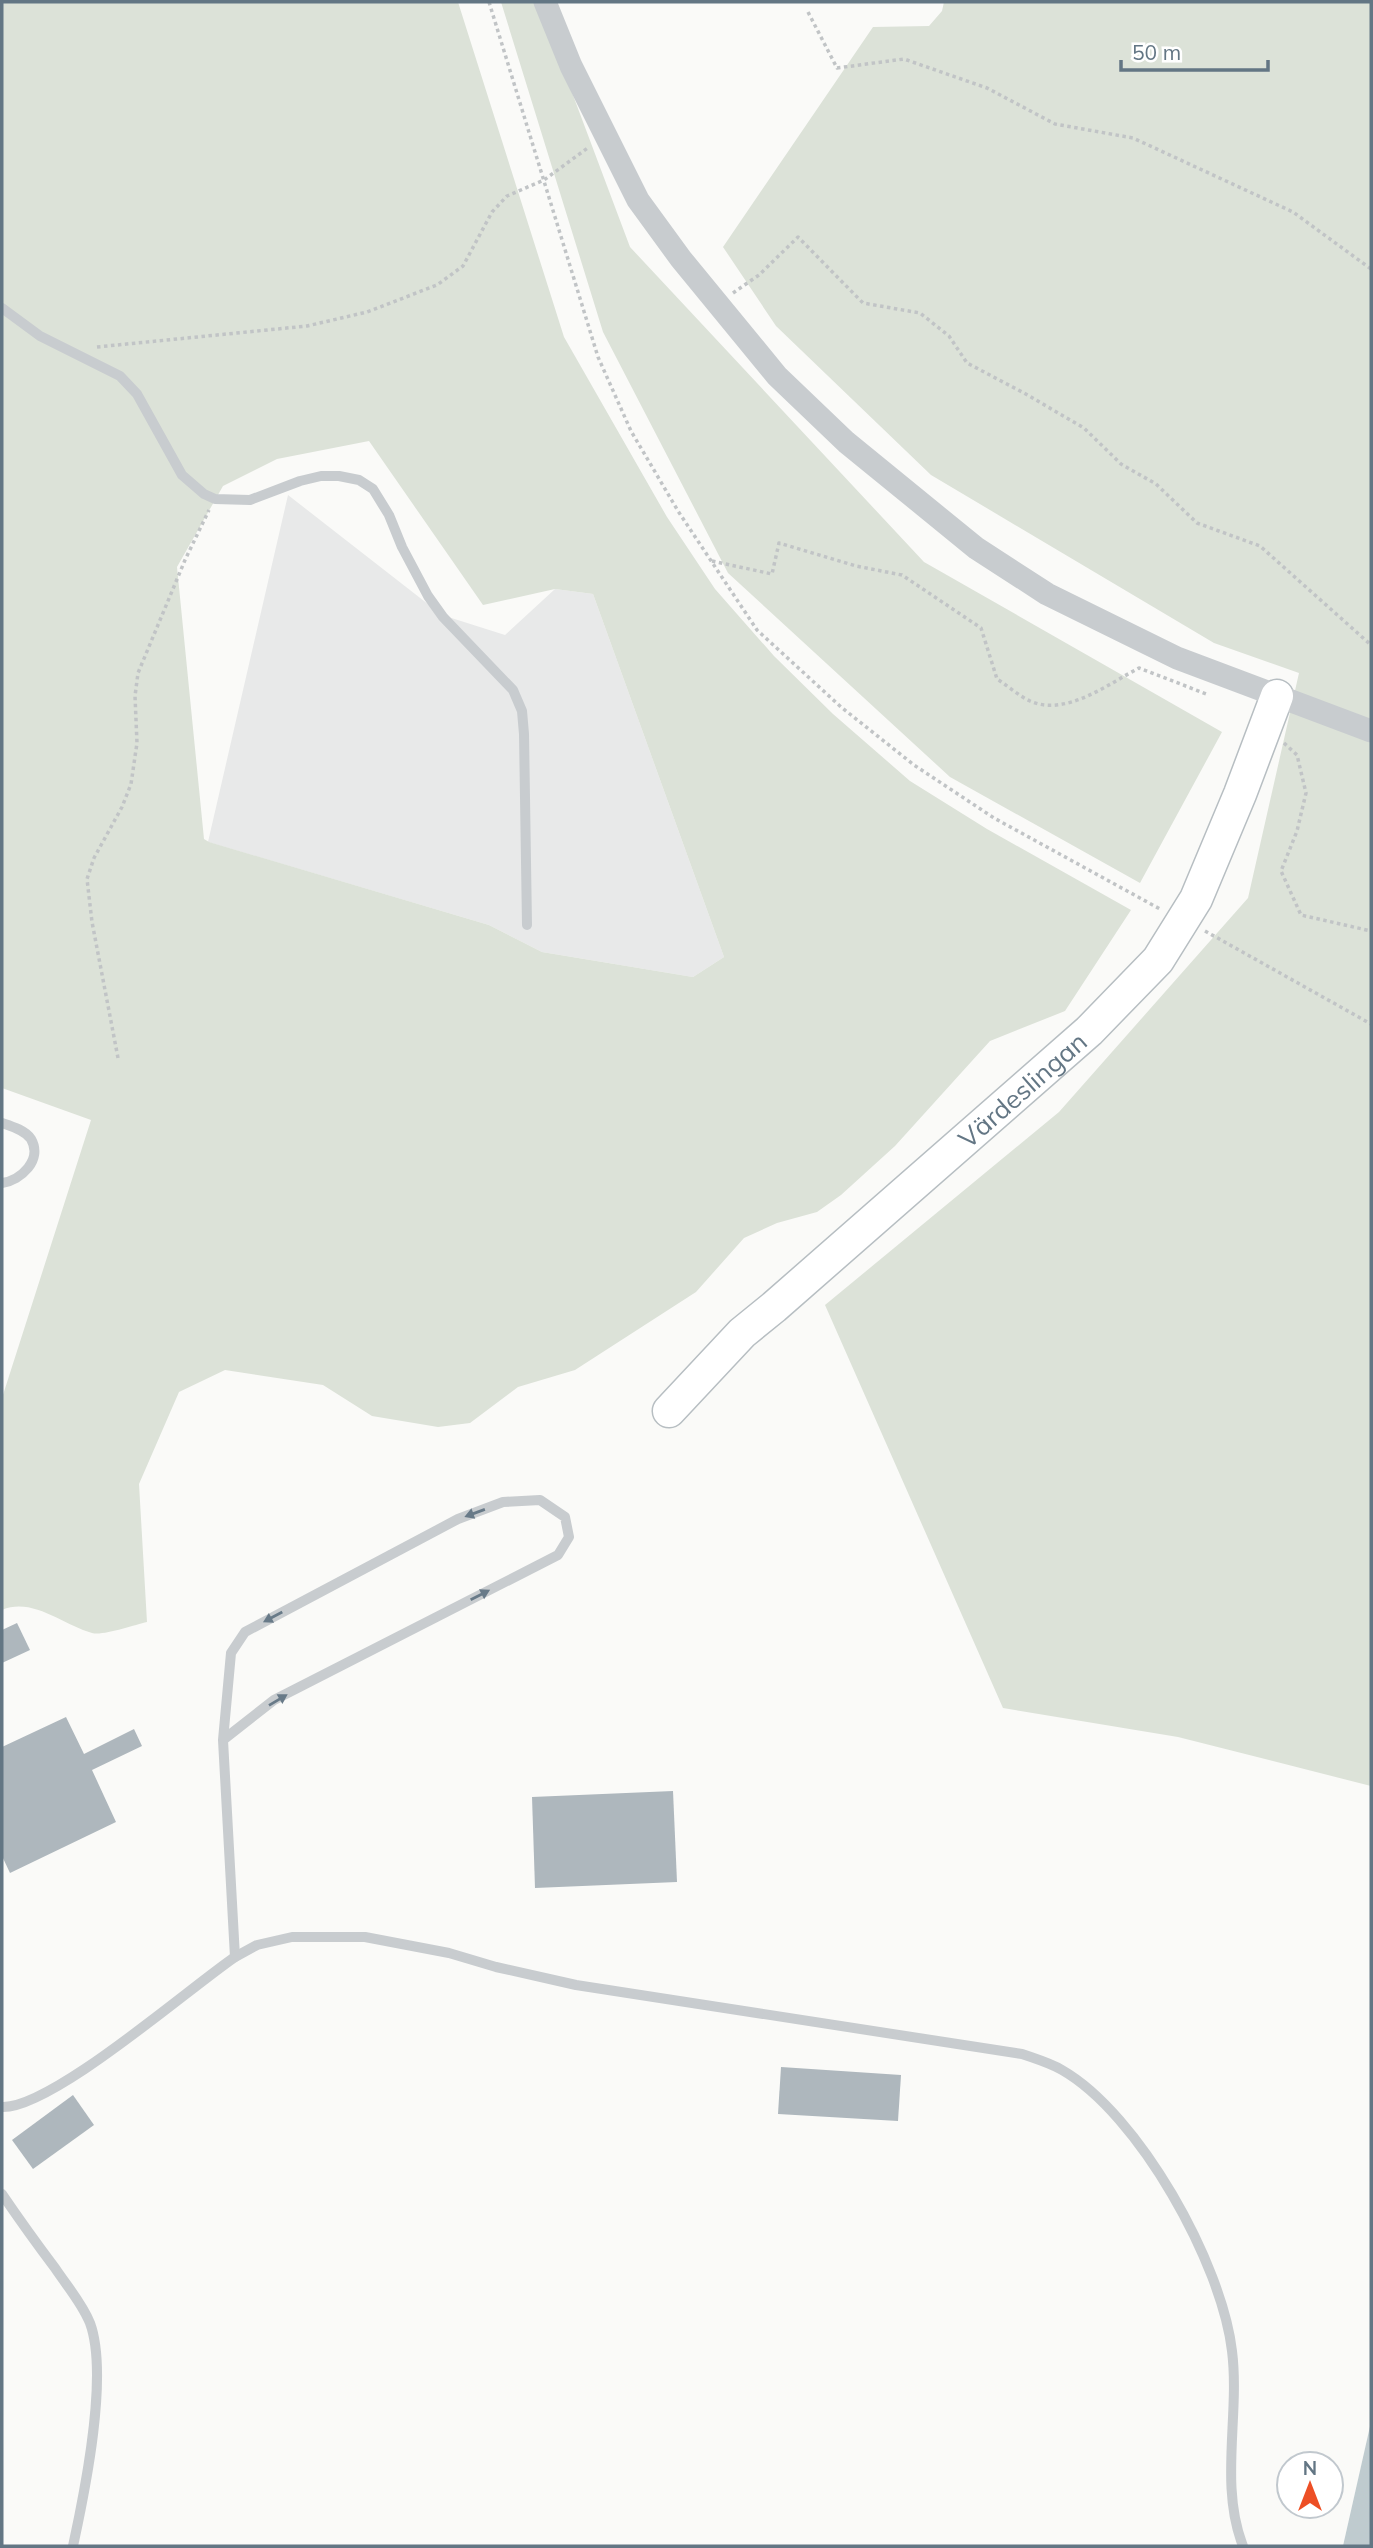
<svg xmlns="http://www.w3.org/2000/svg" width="1373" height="2548" font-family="Mulish,sans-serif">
<rect width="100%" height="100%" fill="#fafaf8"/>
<polygon fill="#e8e9e9" points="288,495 442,615 505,635 555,589 593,594 724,957 693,977 542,952 489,925 208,842"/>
<g fill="#dce2d8" fill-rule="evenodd">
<path d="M2,2H458L564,337L667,517L715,589L774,656L833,714L910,781L987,829L1131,910L1065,1011L990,1041L895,1146L841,1195L817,1212L777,1223L744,1238L696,1292L575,1370L518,1387L470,1423L438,1427L372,1416L323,1385L225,1370L179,1392L139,1484L147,1622C134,1625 103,1636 92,1633C63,1625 33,1597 2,1610V1398L91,1120L2,1088ZM369,441L483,605L555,589L593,594L724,957L693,977L542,952L489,925L209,842L204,839L177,567L223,486L277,459Z"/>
<polygon points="501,2 538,2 630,247 924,562 1222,732 1140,883 950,777 728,573 603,332"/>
<polygon points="944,2 1371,2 1371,1786 1178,1737 1003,1708 825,1305 1059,1112 1248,898 1299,673 1214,643 931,475 776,326 723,247 873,27 929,26 942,11"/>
</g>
<polygon fill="#bfcbcf" points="1371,2422 1371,2546 1343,2546"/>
<g fill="#aeb7bd">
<polygon points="17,1623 30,1650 2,1663 2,1630"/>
<polygon points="66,1717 84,1754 134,1729 142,1746 92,1770 116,1822 10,1873 2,1856 2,1747"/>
<polygon points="673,1791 677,1882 535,1888 532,1797"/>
<polygon points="781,2067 901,2075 898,2121 778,2114"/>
<polygon points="73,2095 94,2125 33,2169 12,2140"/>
</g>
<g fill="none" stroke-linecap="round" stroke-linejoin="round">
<g stroke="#b7bec2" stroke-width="35">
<g id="secondary">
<path id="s1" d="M669,1411L742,1333L774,1307L1089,1031L1158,960L1196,899L1240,794L1277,696"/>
</g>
</g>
<g stroke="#c1c4c6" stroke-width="3.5" stroke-dasharray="3.5 3.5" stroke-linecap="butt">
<polyline points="489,2 598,357 631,431 678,511 757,630 841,707 914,765 994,818 1160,909"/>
<polyline points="808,12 837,68 904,59 987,88 1055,124 1133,138 1293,212 1371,269"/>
<polyline points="733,293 759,275 798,237 863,303 920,313 949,336 967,363 1024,393 1084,428 1121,464 1156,484 1197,523 1260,546 1371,645"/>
<polyline points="97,347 307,326 367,312 437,285 463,266 492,212 507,196 544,180 589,147"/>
<path d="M712,561L772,574L779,543L856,566L902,575L981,628L997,679C1008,686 1019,696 1030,701C1066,717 1108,684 1139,668L1209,695"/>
<polyline points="1284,743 1297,755 1306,793 1297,831 1281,871 1301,915 1371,931"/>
<polyline points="1205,931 1371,1024"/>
<polyline points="118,1058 92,922 87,879 94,858 122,807 131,784 137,743 135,696 138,673 185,560 209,510"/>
</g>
<g stroke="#c8cccf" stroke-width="10">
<polyline points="2,308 40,336 120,376 137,394 182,475 204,494 215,499 250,500 300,481 321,476 339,476 359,480 373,489 389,515 402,547 428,596 443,617 513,690 522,711 524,734 527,925"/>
<path d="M2,1123C11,1126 25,1130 31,1139C43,1160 21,1180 2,1183"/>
<polyline points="223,1740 274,1700 558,1555 569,1537 565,1517 540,1500 503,1502 458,1519 245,1632 231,1653 223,1740 235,1957"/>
<path d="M2,2107C51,2109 188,1989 235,1957L257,1945L292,1937H365L449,1953L496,1967L576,1985L1022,2054C1036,2059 1050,2063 1062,2070C1139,2114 1222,2264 1232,2351C1240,2415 1219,2485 1243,2546"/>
<path d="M2,2194C19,2219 37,2244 55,2268C67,2286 82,2303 90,2323C109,2375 85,2491 73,2546"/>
</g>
<polyline stroke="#c8cccf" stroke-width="23" points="545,2 571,66 638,200 681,259 777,376 846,442 976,548 1047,594 1177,658 1371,731"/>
<use href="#secondary" stroke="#fff" stroke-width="32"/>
</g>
<defs><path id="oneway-solid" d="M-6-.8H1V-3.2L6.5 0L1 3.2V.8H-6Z" transform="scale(1.75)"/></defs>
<g fill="#687a88">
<use href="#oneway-solid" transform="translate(475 1513) rotate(160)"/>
<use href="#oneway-solid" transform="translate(480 1595) rotate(-27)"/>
<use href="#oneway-solid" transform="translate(273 1617) rotate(152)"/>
<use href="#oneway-solid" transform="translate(278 1700) rotate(-31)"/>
</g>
<g text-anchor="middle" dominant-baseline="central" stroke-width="7" stroke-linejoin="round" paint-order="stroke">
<g font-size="26" fill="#637684" stroke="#fff">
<text stroke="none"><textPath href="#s1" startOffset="478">Värdeslingan</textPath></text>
</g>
</g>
<rect width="1373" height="2548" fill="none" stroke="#637684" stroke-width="7"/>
<g transform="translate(1310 2485)"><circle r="33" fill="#ffffff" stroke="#c1c8ce" stroke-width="2"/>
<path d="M0-5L12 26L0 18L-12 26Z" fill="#ed4f25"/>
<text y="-10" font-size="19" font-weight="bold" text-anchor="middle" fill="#637684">N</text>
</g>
<path d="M1121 60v10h147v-10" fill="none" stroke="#637684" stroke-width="3.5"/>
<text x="1132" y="60" font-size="21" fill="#637684" stroke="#ffffff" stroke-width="5" paint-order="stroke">50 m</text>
</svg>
